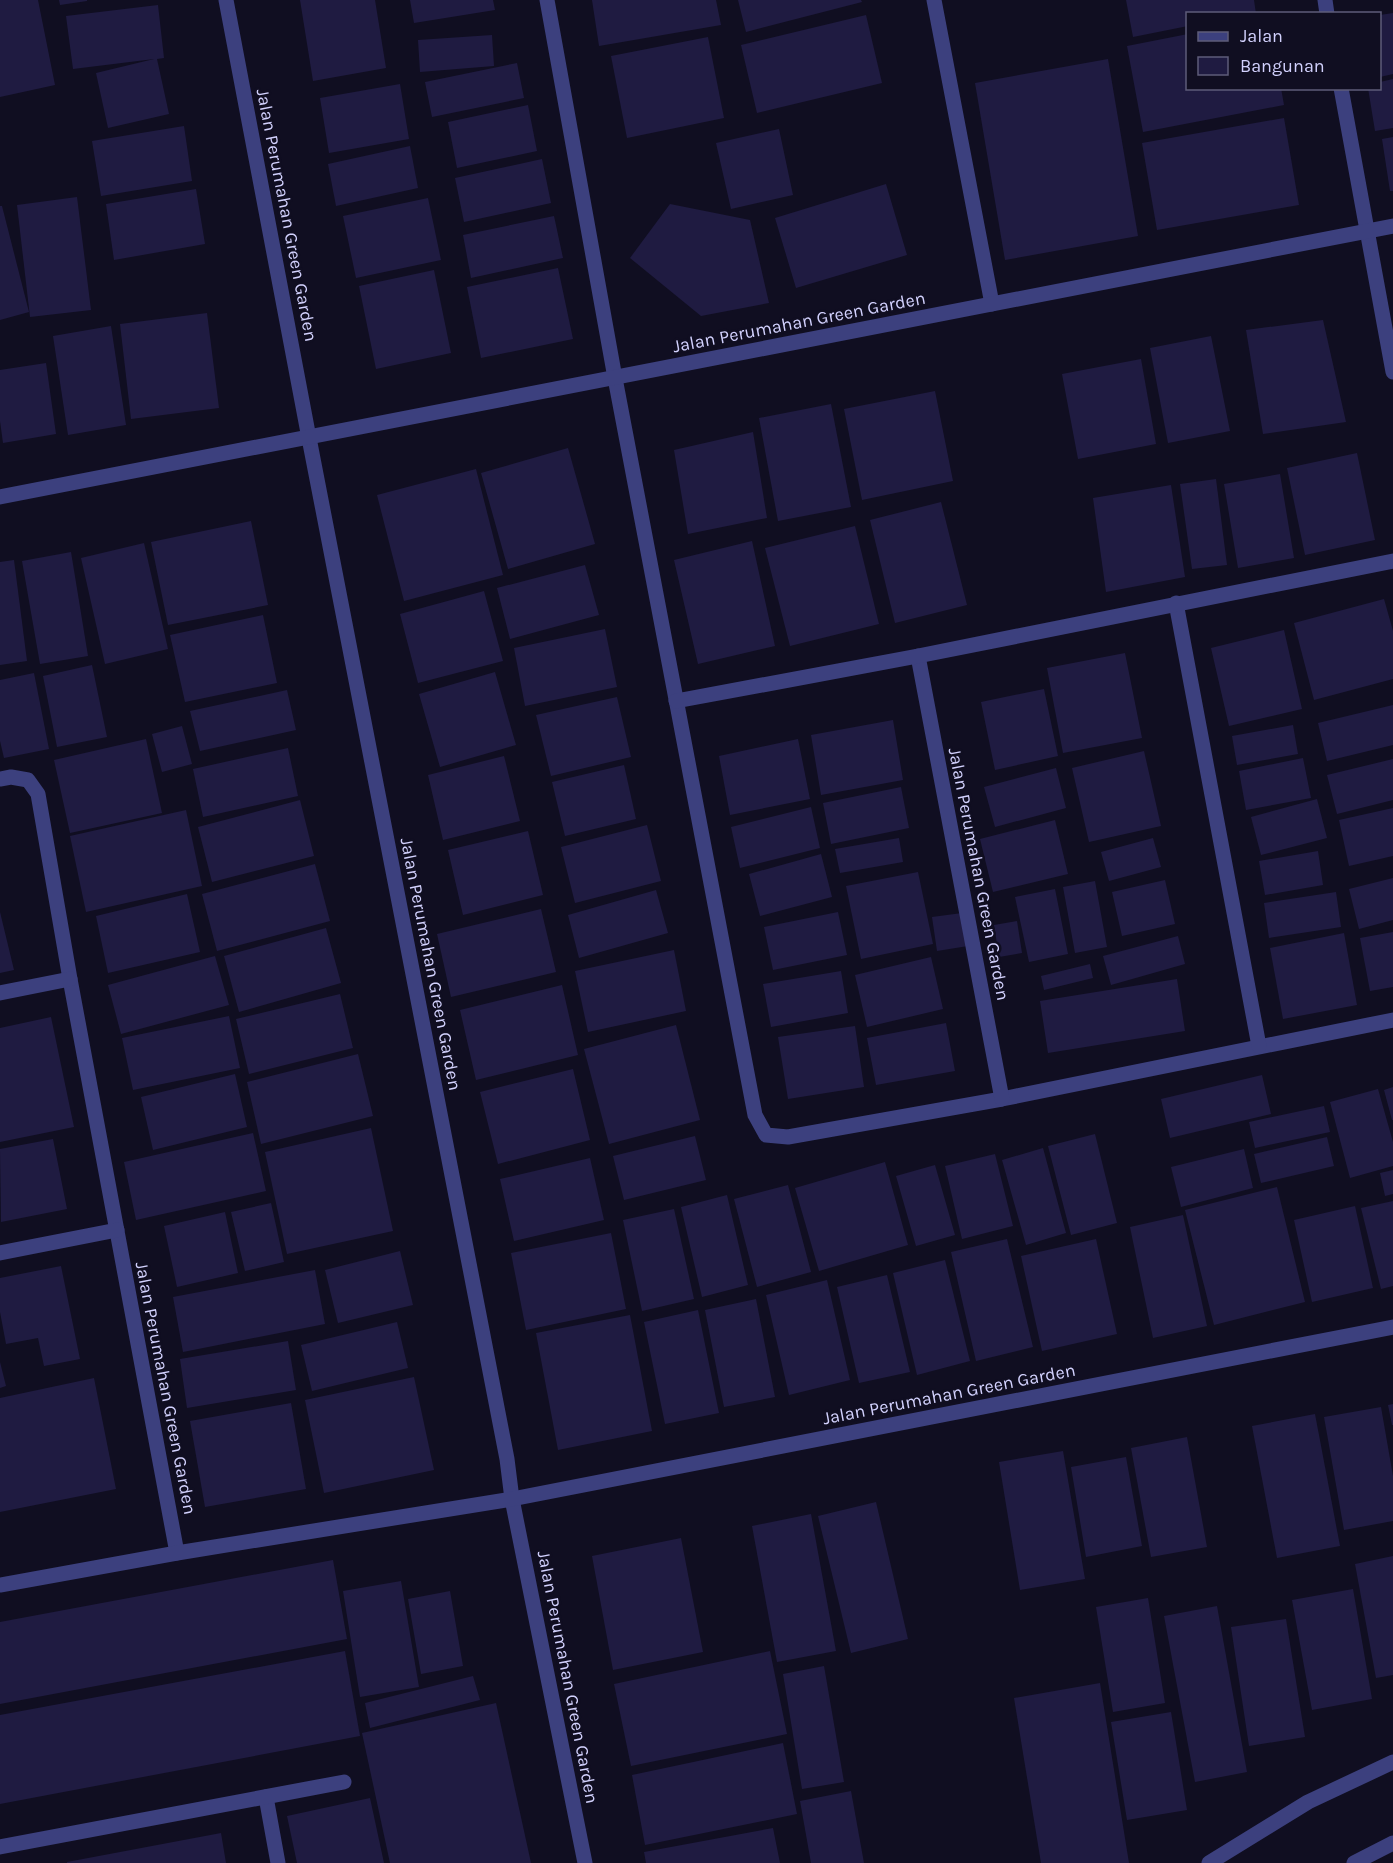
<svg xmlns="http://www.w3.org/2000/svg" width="1393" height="1863" font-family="Karla,sans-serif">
<rect width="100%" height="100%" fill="#100e21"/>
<g fill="#1f1b41">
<polygon points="0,0 38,0 55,85 0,97"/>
<polygon points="59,0 87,0 87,1 60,5"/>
<polygon points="300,0 375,0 386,68 313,81"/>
<polygon points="410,0 493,0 495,10 414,23"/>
<polygon points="592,0 716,0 721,25 599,46"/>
<polygon points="738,0 861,0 862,2 746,32"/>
<polygon points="1126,0 1254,0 1256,14 1188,14 1188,26 1133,37"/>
<polygon points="158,5 164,58 157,59 169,114 108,128 96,73 154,59 73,69 66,16"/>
<polygon points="1393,13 1393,74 1380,77 1380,15"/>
<polygon points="866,15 882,83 757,113 741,45"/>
<polygon points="1188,34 1188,88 1281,88 1284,105 1143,132 1127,46"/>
<polygon points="492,35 494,66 420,72 418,40"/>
<polygon points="708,37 724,118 627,138 611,56"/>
<polygon points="1108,59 1138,236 1005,260 975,83"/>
<polygon points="517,63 524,98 432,117 425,82"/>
<polygon points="1393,79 1393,128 1375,131 1368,88 1380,88 1380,82"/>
<polygon points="400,84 409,139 329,153 320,98"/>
<polygon points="528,105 537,151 457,168 448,122"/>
<polygon points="1284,118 1299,205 1157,230 1142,143"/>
<polygon points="184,126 192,181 101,196 92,141"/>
<polygon points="779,129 793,195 731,209 716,143"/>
<polygon points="1393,137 1393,191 1390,191 1382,139"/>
<polygon points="410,146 418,188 336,206 328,164"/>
<polygon points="542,159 551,203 464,222 455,178"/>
<polygon points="886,184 907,255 796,288 775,218"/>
<polygon points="196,189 205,244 114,260 106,204"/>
<polygon points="77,197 91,310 30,317 17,205"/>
<polygon points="428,198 441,260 356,278 343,216"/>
<polygon points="670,204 750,220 769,303 701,316 630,258"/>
<polygon points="0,206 2,206 29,312 0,320"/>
<polygon points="554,216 563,258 471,278 463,235"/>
<polygon points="558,268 573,339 481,358 467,287"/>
<polygon points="434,270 451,353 376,369 359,286"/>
<polygon points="207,313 219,408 131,419 120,324"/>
<polygon points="1323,320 1346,422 1263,434 1246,330"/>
<polygon points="111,326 126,425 68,435 53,336"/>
<polygon points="1211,336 1230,431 1168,443 1150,348"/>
<polygon points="1141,359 1156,444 1078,459 1062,374"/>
<polygon points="46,363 56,434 3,443 0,421 0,370"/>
<polygon points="935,391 953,481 862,500 844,409"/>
<polygon points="831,404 851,507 778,521 759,418"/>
<polygon points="753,432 767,518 688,534 674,450"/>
<polygon points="568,448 595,544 508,569 481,473"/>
<polygon points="1357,453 1375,540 1305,555 1287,468"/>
<polygon points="476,469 503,575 404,601 377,495"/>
<polygon points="1280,474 1294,558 1238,568 1224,484"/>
<polygon points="1216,479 1227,565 1192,569 1180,484"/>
<polygon points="1171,485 1185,577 1106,592 1093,498"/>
<polygon points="941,502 967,605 895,623 870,520"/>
<polygon points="251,521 268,605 168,625 151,542"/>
<polygon points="855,526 879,624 790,646 765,548"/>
<polygon points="752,541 775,646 698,664 674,560"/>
<polygon points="144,543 168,649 105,664 81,558"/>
<polygon points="71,552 88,656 40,664 22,561"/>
<polygon points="14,560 27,661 0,665 0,562"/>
<polygon points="585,565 599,615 510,639 497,588"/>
<polygon points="484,591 503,661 418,683 400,614"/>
<polygon points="1384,599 1393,631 1393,679 1314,700 1294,623"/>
<polygon points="263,615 277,683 185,702 170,635"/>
<polygon points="605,629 617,687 525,706 514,648"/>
<polygon points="1284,630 1302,709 1229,726 1211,648"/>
<polygon points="1125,653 1142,738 1063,753 1047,668"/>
<polygon points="92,665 107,737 57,747 43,676"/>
<polygon points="495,672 516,745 440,767 419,694"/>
<polygon points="34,673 49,749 4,758 0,741 0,680"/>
<polygon points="1044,689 1058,756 995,770 981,702"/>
<polygon points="287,690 296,730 200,751 190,711"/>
<polygon points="617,697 631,757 551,776 536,715"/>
<polygon points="1393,705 1393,745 1327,761 1318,723"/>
<polygon points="893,720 903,780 821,795 811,735"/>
<polygon points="1293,725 1298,754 1237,765 1232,736"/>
<polygon points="182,726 192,764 162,772 152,734"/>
<polygon points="146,739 162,813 70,833 54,760"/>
<polygon points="798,739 810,799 730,815 719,756"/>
<polygon points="288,748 298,796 203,817 193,769"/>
<polygon points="1144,751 1161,826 1089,842 1072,768"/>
<polygon points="504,756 520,821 443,840 428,775"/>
<polygon points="1303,758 1311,798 1246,810 1239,771"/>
<polygon points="1393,759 1393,800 1337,814 1327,775"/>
<polygon points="624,765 636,819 565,836 552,782"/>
<polygon points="1056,768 1066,808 995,827 984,787"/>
<polygon points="901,787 909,828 831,844 823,803"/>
<polygon points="1317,799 1327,838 1261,855 1251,817"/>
<polygon points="300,800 314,856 212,882 198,827"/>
<polygon points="811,807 820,848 740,868 731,827"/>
<polygon points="1393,808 1393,856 1349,866 1339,820"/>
<polygon points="186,810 202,886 86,912 70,836"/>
<polygon points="1055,820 1068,874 993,892 980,839"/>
<polygon points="647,825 661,881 575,903 561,847"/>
<polygon points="528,831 543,895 463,915 448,850"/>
<polygon points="899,838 903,862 840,873 835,849"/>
<polygon points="1153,838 1161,867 1109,881 1101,852"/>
<polygon points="1318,851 1323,885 1265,895 1259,861"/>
<polygon points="821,854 832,897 760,916 749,874"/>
<polygon points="315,864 330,921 217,951 202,894"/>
<polygon points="918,872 933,944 861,959 846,886"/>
<polygon points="1393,878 1393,920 1359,929 1349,889"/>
<polygon points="1165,880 1175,924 1122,936 1112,892"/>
<polygon points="1095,881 1107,947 1075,953 1063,887"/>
<polygon points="1055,889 1068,954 1029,962 1015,897"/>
<polygon points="656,890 668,933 579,958 568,915"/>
<polygon points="1336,892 1341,927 1269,938 1264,903"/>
<polygon points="187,894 200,952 108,973 96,916"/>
<polygon points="541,909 556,972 451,997 437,934"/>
<polygon points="0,912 14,970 0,973"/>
<polygon points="838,912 847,955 773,970 764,927"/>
<polygon points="962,913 968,946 937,951 932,917"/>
<polygon points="1017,921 1022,953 999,957 994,925"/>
<polygon points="326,928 341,983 239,1012 224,956"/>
<polygon points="1393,932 1393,987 1370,991 1360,938"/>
<polygon points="1344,933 1357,1005 1283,1019 1270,948"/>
<polygon points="1178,936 1185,964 1111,985 1103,956"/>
<polygon points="674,950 686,1011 588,1032 575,971"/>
<polygon points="215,956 229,1005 121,1034 108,985"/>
<polygon points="931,957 943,1009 867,1027 855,975"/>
<polygon points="1090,964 1093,978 1044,990 1041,976"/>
<polygon points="841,971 848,1013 771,1027 763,984"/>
<polygon points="1177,979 1185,1031 1048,1053 1040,1001"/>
<polygon points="562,985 578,1055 476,1080 460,1010"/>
<polygon points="340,994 353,1048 249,1074 236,1019"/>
<polygon points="229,1016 240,1068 133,1090 122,1038"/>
<polygon points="51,1017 74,1127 0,1142 0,1028"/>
<polygon points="946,1023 955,1071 876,1085 867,1038"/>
<polygon points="676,1025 700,1120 609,1144 584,1049"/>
<polygon points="855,1026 864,1087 788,1099 778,1037"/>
<polygon points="358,1054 373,1116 261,1144 247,1082"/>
<polygon points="573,1069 590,1140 498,1164 480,1092"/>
<polygon points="235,1074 247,1127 153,1150 141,1097"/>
<polygon points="1262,1075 1271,1114 1170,1138 1161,1099"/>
<polygon points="1393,1087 1393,1120 1392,1120 1384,1090"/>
<polygon points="1378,1089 1393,1142 1393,1166 1350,1178 1330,1102"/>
<polygon points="1324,1106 1330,1132 1255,1148 1249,1122"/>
<polygon points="371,1128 393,1231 287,1254 265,1152"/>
<polygon points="253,1133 266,1191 136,1220 124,1162"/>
<polygon points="1095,1134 1117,1223 1071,1235 1048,1146"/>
<polygon points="695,1136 706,1180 624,1200 613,1156"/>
<polygon points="1327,1137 1334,1166 1261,1183 1254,1154"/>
<polygon points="53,1139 67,1209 1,1222 0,1149"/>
<polygon points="1043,1148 1066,1233 1026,1245 1002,1160"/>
<polygon points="1244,1149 1253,1188 1181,1207 1171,1167"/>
<polygon points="995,1154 1013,1226 962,1239 945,1166"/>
<polygon points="590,1158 604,1220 514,1241 500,1179"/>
<polygon points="885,1162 908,1245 819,1271 795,1188"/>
<polygon points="935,1165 955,1235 916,1246 896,1176"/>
<polygon points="1393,1170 1393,1194 1385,1196 1380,1173"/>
<polygon points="788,1185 811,1272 757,1287 734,1199"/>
<polygon points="1277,1187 1305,1302 1214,1325 1185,1210"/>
<polygon points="727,1195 748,1285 702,1297 681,1207"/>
<polygon points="1393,1201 1393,1286 1381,1289 1361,1208"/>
<polygon points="271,1203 284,1262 245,1271 231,1212"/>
<polygon points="1355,1206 1373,1288 1312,1302 1294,1220"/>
<polygon points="674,1209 694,1299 642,1311 623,1220"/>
<polygon points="225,1212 238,1273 177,1287 164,1226"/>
<polygon points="1183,1215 1207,1326 1153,1338 1130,1227"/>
<polygon points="611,1233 626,1309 526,1330 511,1253"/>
<polygon points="1007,1239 1033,1347 976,1361 951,1252"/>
<polygon points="1096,1239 1117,1334 1042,1351 1021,1256"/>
<polygon points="400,1251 413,1305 338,1323 325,1270"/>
<polygon points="945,1260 970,1361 917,1375 893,1273"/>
<polygon points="61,1266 80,1359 44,1366 38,1338 6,1344 0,1312 0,1278"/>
<polygon points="315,1270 325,1324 183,1352 173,1297"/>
<polygon points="887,1275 910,1372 859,1383 837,1287"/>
<polygon points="827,1280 850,1380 789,1395 766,1295"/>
<polygon points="756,1299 775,1397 724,1407 705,1310"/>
<polygon points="698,1310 719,1413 665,1424 644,1322"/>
<polygon points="630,1315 652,1431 558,1450 536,1333"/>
<polygon points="397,1322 408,1368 312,1391 301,1345"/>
<polygon points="288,1341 296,1390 187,1408 180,1359"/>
<polygon points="0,1362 6,1386 0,1388"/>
<polygon points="414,1377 434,1470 324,1493 305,1400"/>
<polygon points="94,1378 116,1489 0,1512 0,1398"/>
<polygon points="291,1403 306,1489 205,1507 190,1421"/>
<polygon points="1393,1404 1393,1425 1392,1425 1388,1405"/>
<polygon points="1381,1407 1393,1476 1393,1521 1344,1530 1324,1417"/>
<polygon points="1315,1414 1340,1546 1277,1558 1252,1426"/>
<polygon points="1187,1437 1207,1547 1151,1557 1131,1448"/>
<polygon points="1063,1451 1085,1579 1020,1590 999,1462"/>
<polygon points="1126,1457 1142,1546 1086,1557 1071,1467"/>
<polygon points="876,1502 908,1639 851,1653 818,1516"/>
<polygon points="811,1514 836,1651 777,1662 752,1526"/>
<polygon points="681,1538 703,1652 613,1670 592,1556"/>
<polygon points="1393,1556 1393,1675 1376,1678 1355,1564"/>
<polygon points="333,1560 347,1639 0,1704 0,1622"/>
<polygon points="401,1581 419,1687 360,1697 343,1591"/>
<polygon points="1353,1589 1372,1699 1312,1710 1292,1600"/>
<polygon points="450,1591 463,1666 421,1674 408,1599"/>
<polygon points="1148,1598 1165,1703 1113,1712 1096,1607"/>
<polygon points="1217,1606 1247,1772 1195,1782 1164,1616"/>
<polygon points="1286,1619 1305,1737 1249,1746 1231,1627"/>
<polygon points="345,1651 360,1736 0,1804 0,1715"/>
<polygon points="770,1651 787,1734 631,1766 614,1684"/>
<polygon points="824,1666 844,1782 802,1789 783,1674"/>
<polygon points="473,1676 480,1700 370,1728 365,1703"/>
<polygon points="1100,1683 1129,1863 1041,1863 1014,1698"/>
<polygon points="496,1703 531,1863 390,1863 362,1733"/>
<polygon points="1171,1712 1187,1810 1127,1820 1111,1722"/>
<polygon points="783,1743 797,1814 645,1845 632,1775"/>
<polygon points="851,1791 864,1863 811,1863 800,1801"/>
<polygon points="370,1798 384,1863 297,1863 287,1816"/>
<polygon points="773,1828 780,1863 646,1863 644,1852"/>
<polygon points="221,1833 226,1863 67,1863 67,1862"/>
</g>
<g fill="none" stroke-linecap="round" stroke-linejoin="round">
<g stroke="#3c407e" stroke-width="15">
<polyline points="226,0 309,438 507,1459 512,1499 585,1863"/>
<polyline points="547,0 615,378 755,1115 766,1135 788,1137 1002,1099 1393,1020"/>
<polyline points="934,0 992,304"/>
<polyline points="1325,0 1327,14"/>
<polyline points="1341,88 1393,372"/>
<polyline points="0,497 1393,226"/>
<polyline points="1176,603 1259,1046"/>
<polyline points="918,656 1002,1099"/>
<polyline points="676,701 918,656 1393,561"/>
<polyline points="0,779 11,777 28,780 38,794 70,979 177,1553"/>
<polyline points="0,993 70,979"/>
<polyline points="0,1253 117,1230"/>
<polyline points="0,1585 177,1553 512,1499 1393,1327"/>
<polyline points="266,1797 278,1863"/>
<polyline points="0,1847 344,1782"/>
<polyline points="1209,1863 1308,1802 1393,1762"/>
<polyline points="1354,1863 1393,1843"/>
</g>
</g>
<g text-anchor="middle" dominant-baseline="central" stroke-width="5" stroke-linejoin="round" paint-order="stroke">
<g font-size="18" fill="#d2d1fd" stroke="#100e21">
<text transform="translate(287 215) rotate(79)">Jalan Perumahan Green Garden</text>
<text transform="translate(799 322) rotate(-11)">Jalan Perumahan Green Garden</text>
<text transform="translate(979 874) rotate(79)">Jalan Perumahan Green Garden</text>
<text transform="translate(431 964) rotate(79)">Jalan Perumahan Green Garden</text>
<text transform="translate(166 1388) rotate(79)">Jalan Perumahan Green Garden</text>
<text transform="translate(949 1394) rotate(-11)">Jalan Perumahan Green Garden</text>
<text transform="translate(568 1677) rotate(79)">Jalan Perumahan Green Garden</text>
</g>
</g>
<rect x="1186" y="12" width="195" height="78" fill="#100e21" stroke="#5e5c79" stroke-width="1.5"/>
<rect x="1198" y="32" width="30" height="9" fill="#3c407e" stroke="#5e5c79" stroke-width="1.5"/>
<text x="1240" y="42" font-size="18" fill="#d2d1fd">Jalan</text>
<rect x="1198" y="57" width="30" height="18" fill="#1f1b41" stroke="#5e5c79" stroke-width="1.5"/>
<text x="1240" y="72" font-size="18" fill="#d2d1fd">Bangunan</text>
</svg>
